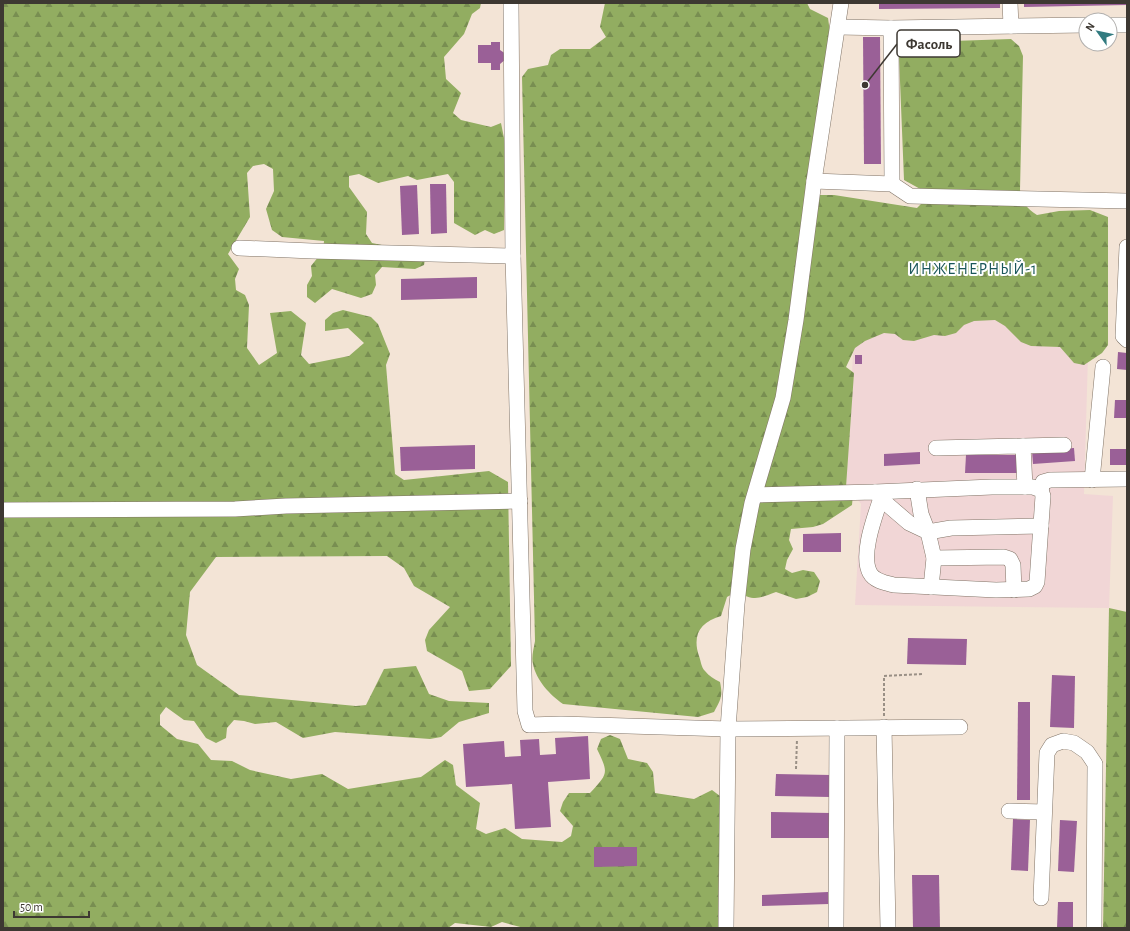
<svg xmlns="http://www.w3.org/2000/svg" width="1130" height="931" font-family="'Alegreya Sans',sans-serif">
<defs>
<pattern id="forest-firs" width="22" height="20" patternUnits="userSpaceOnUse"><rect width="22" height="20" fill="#92ad61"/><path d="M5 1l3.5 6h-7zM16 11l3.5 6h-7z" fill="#788e51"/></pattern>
</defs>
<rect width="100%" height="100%" fill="#f3e4d6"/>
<polygon fill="#f1d6d6" points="855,316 1089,321 1084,494 1113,496 1109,608 855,605 861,504 846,485"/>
<g fill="url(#forest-firs)">
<path d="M3,3H481L480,8L472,14L464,34L444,57L446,79L461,93L453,113L461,120L491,127L501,123L505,143L504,230L494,234L485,230L475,235L454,223V182L448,174L417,180L408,176L378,183L359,174L349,176V187L367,212L366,234L372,243L426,254L424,265L415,269L382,267L375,275L376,285L372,294L361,298L332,289L315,303L307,297V285L312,276L311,266L323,251L324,241L282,237L272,230L266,209L274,191L273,169L264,164L253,166L247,173L250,217L228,254L239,269L235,279L236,290L245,295L249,305L247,348L259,365L277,353L270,313L291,311L306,323L301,355L309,364L349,356L364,343L348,328L325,331V320L333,313L343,310L371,317L378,324L390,354L386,365L395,474L404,480L489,471L508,482L511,666L490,689L469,691L462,671L427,651L425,640L429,630L450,607L414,586L404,568L387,556L216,557L190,592L186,635L197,665L239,695L356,706L366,705L384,669L416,666L429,694L449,701L489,703V713L459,722L441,737L430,739L335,732L303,738L276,722L255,724L244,721L234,720L227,728L226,738L216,743L206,738L194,721L184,720L166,707L160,715V725L177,739L198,744L211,760L232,761L250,770L291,779L322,774L348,789L421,777L445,760L453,765L456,785L480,803L476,829L486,834L505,828L522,839L562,842L571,836L573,826L560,811L563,802L569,793H590C608,773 609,774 597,749L601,739L610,735L620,739L628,759L647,763L653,772L655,793L694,799L712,790L720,796L718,928H524L502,922L491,927L455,923L448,928H3Z"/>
<path d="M605,3H807L810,9L828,18L831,39L805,190L813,195H834L917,208L925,200L922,190L904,180L899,56L903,47L923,42L1011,39L1019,46L1023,56L1020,190C1023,203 1026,208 1037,215L1059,211L1090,210L1108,217V345L1102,353L1084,365L1074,363L1060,347L1031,346L1021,342L1005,326L995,320L974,321L964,325L956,333L945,336L934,335L914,341L903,340L895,334L884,333L865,341L855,348L846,367L854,373L846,487L853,494L852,505L823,524L813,527L791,529L789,540L793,549L787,560L785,569L792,573L803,570L814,572L820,581L817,592L807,597L796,599L776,592C757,599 755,601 736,592L727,597L721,616C700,622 692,635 699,656C701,661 701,667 705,671C709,676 714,679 720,682C723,696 721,699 714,712L698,717L563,704C550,695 536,680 533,664C531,657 534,648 535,641L522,77L528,69L548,65L551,55L560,49H590L606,37L600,27Z"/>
<polygon points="1109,608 1127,612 1127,928 1103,928"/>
</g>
<g fill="#9a6097">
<polygon points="879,3 1000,3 1000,8 879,9"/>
<polygon points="1024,3 1127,3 1127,5 1024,7"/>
<polygon points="863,37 880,37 881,164 864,164"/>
<polygon points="491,42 500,42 500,50 506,54 506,59 500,64 500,70 491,70 491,63 478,63 478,45 491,45"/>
<polygon points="430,184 446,184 447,233 431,234"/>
<polygon points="417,185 419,234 402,235 400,186"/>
<polygon points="477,277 477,298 401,300 401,279"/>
<polygon points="1118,352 1127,353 1127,370 1117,369"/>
<rect x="855" y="355" width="7" height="9"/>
<polygon points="1115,400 1127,400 1127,418 1114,418"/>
<polygon points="475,445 475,469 401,471 400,447"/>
<polygon points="1074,448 1075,461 1033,464 1032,451"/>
<rect x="1110" y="449" width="17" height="16"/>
<polygon points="920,452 920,464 884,466 884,454"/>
<polygon points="966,455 1019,455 1018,473 965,473"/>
<polygon points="841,533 841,552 803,552 803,534"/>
<polygon points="908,638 967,639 966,665 907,664"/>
<polygon points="1052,675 1075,676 1074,728 1050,727"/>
<polygon points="1018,702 1030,702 1030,800 1017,800"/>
<polygon points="588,736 590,779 548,782 551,827 515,829 512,784 466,787 463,744 504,741 505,757 521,756 520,740 539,739 540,755 556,754 555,738"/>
<polygon points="776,774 831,775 830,797 775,796"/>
<polygon points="771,812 831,813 831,838 771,838"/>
<polygon points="1013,819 1030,820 1028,871 1011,870"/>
<polygon points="1060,820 1077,821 1074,872 1058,871"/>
<polygon points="594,847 637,847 637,866 594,867"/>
<polygon points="912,875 939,875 940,928 913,928"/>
<polygon points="828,892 829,904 762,906 762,895"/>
<polygon points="1058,902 1073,902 1073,928 1057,928"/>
</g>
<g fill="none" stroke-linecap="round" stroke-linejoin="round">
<g stroke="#817467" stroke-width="16">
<g id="minor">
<polyline points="511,3 513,256 525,711 529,725 561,724 728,729 960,727"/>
<polyline points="1010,3 1011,26"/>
<polyline points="1110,25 1127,25"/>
<polyline points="838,27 891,28 1086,25"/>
<polyline points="891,28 892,184"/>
<polyline points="814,181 892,184 910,196 1127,201"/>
<polyline points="1127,247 1123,336 1127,340"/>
<polyline points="239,248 312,251 513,256"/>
<polyline points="1023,446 1064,445"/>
<polyline points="936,448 1023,446 1025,487"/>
<polyline points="1092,480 1103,367"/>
<polyline points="917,489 921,514 928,532 934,558 931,587"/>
<polyline points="1041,490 1043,482 1050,480 1127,479"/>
<path d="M875,492L992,487H1033L1041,490L1043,496L1037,582L1035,586L1029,589L996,590L894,585C886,583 874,581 870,573C860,555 875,516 881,498"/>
<polyline points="755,495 875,492 888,505 909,523 928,532 951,528 1041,526"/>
<polyline points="3,510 235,509 286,506 520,501"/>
<polyline points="934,558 1004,557 1010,559 1013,565 1014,590"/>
<polyline points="884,727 888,928"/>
<polyline points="1009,811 1044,812"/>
<polyline points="1041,898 1047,753 1052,745 1063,741 1074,743 1087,752 1095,764 1094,928"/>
<polyline points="726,928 728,729 737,604 743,549 752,503 783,398 796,320 814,181 841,3"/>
<polyline points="836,928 837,728"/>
</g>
</g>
<g stroke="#998f85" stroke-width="2" stroke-dasharray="3 2" stroke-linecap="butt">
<polyline points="884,716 884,676 922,674"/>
<polyline points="796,769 797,739"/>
</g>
<use href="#minor" stroke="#fff" stroke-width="15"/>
</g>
<g text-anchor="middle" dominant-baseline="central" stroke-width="4" stroke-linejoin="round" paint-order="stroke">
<g font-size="16" letter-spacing="1" fill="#1b575b" stroke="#fff">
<text x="973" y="269">ИНЖЕНЕРНЫЙ-1</text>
</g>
</g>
<path fill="none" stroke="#3d3832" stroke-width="1.5" d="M865 85L897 44"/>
<circle fill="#3d3832" stroke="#fff" stroke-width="1.5" cx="865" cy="85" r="4"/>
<rect fill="#fff" stroke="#3d3832" stroke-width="1.5" x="897" y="30" width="63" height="27" rx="4"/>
<g font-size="15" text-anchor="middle" font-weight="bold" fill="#3d3832">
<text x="929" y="49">Фасоль</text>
</g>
<rect width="1130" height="931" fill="none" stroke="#3d3832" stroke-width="8"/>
<g transform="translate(1098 32) rotate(303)"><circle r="19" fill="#ffffff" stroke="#b1afad"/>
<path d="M0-3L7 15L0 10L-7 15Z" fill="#327b80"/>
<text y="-6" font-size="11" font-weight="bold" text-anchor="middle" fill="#3d3832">N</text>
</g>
<path d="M14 911v6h75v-6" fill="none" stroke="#3d3832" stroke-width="2"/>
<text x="20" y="911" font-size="12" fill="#3d3832" stroke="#ffffff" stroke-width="3" paint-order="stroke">50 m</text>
</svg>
